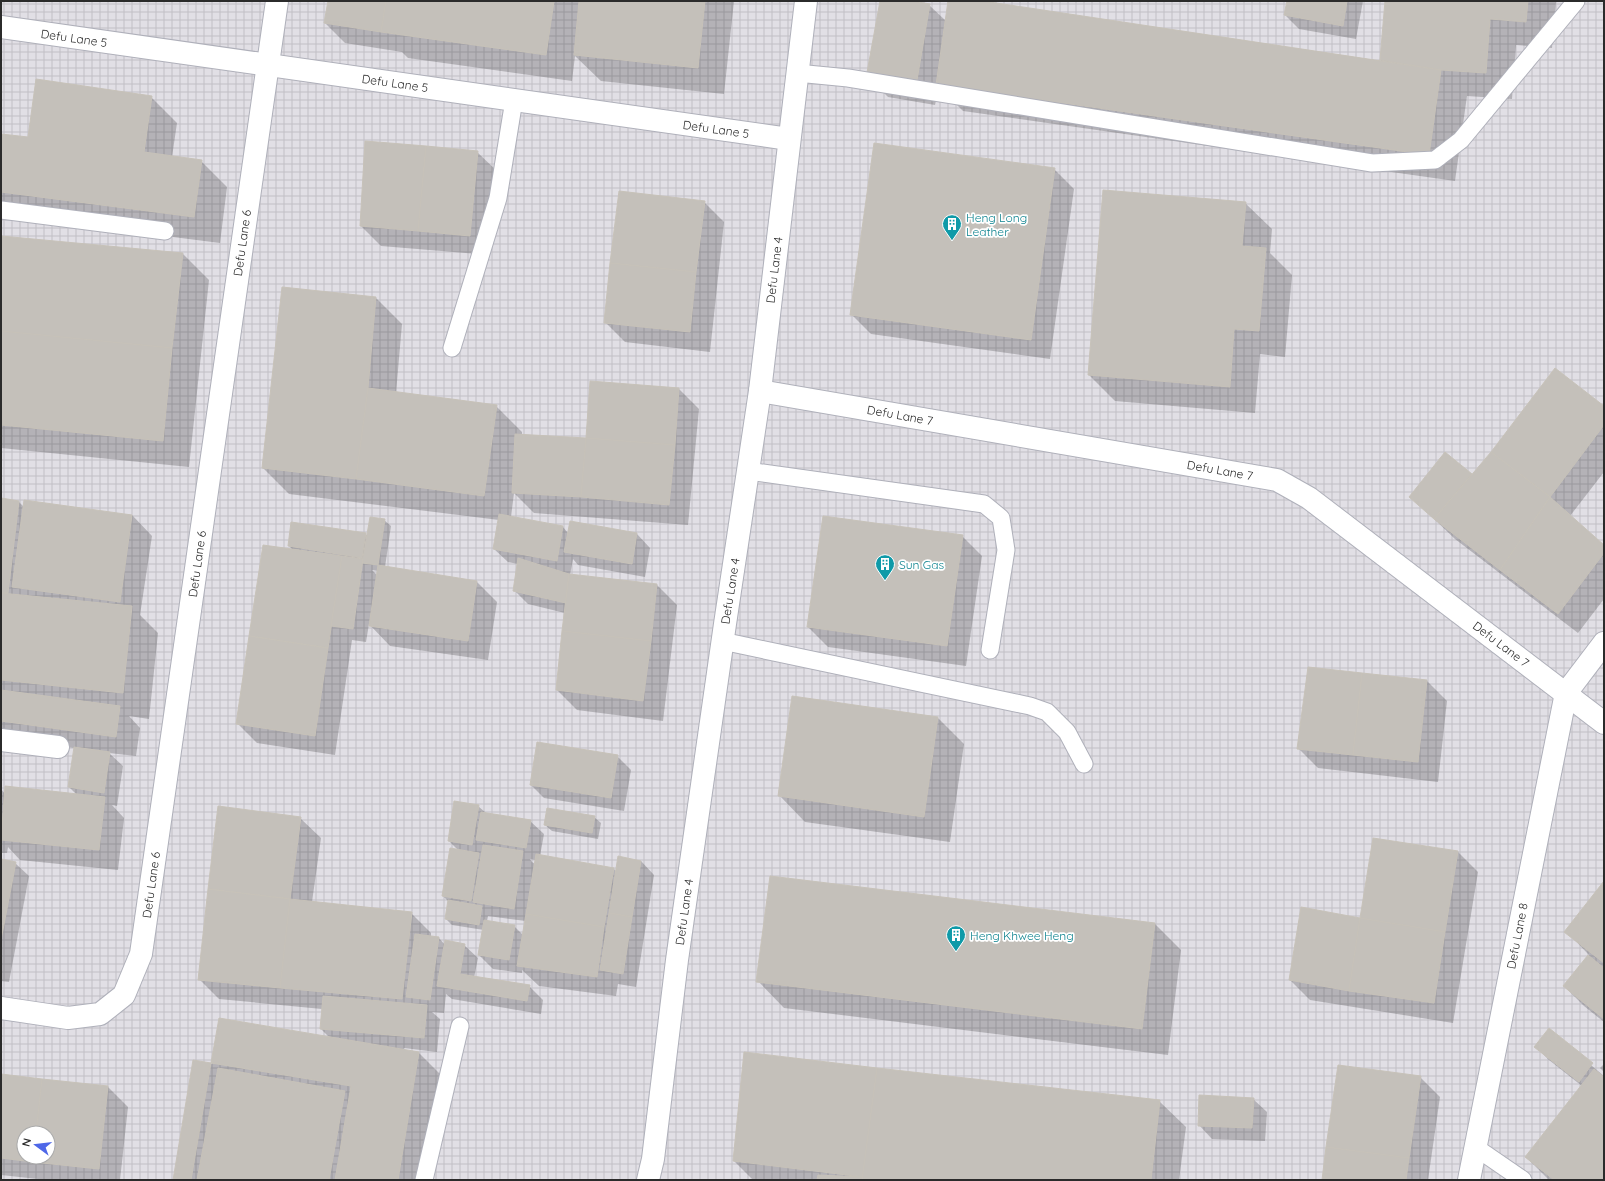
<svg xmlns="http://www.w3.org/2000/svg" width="1605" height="1181" font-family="Quicksand,sans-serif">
<defs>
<pattern id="industrial-grid" width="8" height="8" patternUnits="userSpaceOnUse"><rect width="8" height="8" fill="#e1dfe5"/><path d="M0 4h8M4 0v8" fill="none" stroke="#c1c0c5"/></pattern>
</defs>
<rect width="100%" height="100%" fill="#ebe6df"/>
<path fill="url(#industrial-grid)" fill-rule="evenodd" d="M1,1H1604V1180H1ZM24,1133H48V1157H24Z"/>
<g fill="#0003" fill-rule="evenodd">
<polygon points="329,1 734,1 724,94 601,81 575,56 572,81 408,58 402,52 345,43 325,23"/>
<polygon points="881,1 907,1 929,5 946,21 949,1 976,1 1381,61 1386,1 1556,1 1552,48 1516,45 1512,99 1467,96 1455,181 963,111 939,87 935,105 888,97 868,77"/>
<polygon points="1288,1 1363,1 1356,39 1299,29 1285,15"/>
<polygon points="151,97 177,123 172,157 201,161 227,187 220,243 1,215 1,135 29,138"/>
<polygon points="477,152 498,172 490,255 381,246 361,226"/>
<polygon points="1054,169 1074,189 1050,359 871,334 851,314"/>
<polygon points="704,202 724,222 710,352 625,342 605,322"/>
<polygon points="1245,203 1272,229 1270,253 1292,275 1285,357 1260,354 1255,413 1115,401 1089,375"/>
<polygon points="1,237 183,254 209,280 189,467 1,448"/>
<polygon points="376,298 402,324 396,393 496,406 522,432 522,435 587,440 679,389 699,409 688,525 534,513 514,493 511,517 563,527 568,533 570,522 637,534 650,548 645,577 578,565 573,559 570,575 657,585 677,605 663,721 577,710 557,690 565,613 528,604 514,590 518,564 508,562 494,549 499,520 289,494 263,468"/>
<polygon points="1604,407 1604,472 1570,516 1604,546 1604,599 1578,633 1455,539 1411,497 1446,454 1472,476 1492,453"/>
<polygon points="1,499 19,502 24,507 132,515 152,536 140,615 158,633 149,719 129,716 140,728 136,756 109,753 123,766 117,806 112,805 124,818 118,870 20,860 8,847 7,853 1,853 1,789 5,794 77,795 69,787 75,748 1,738"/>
<path d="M384,520L391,526L385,567L477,582L497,602L488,660L390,646L369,624L366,642L352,640L335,755L257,743L237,723L293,550L289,546L365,534L368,536ZM372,570L378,571L377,575Z"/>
<polygon points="962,536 982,556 966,666 828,647 808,627"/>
<polygon points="1427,681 1447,701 1438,782 1318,768 1298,748"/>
<polygon points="793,697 938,718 964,744 950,842 805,822 779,795"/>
<polygon points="617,756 631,770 624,811 544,798 531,785"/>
<path d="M478,806L486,813L530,821L544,834L540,856L614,869L617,872L619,858L641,861L654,875L636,987L618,984L616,996L539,986L522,970V973L493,969L479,955L484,930L452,925L446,919L449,902L443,896L458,850L449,841ZM530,859L536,860L535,864L532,862ZM488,916L526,921L523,935L514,926L487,921Z"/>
<polygon points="594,817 601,823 598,839 552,831 545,825"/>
<polygon points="300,818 321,838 312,902 411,913 431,933 431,937 439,938 445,945 464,945 478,958 474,978 529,986 543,1000 541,1014 452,999 446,994 444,1013 432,1012 440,1019 437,1052 404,1048 403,1050 419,1053 445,1079 428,1180 174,1180 194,1061 212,1064 220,1019 330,1038 321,1029 322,1009 219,999 199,979"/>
<polygon points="1458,852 1478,872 1453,1023 1310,1000 1290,980 1360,920"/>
<polygon points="1,860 15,863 29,876 9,982 1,981"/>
<polygon points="1604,883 1604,1022 1584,1006 1564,986 1589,955 1566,931"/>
<polygon points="1155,924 1181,950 1168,1055 784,1008 758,981"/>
<polygon points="1549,1030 1604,1076 1604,1180 1549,1180 1526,1157 1582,1086 1549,1060 1536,1047"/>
<polygon points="1604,1064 1604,1072 1600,1068"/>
<path d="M1,1075L108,1087L128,1107L120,1180H47L1,1175ZM24,1133H48V1157H24Z"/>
<polygon points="1420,1077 1440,1097 1428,1180 1323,1180"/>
<polygon points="1253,1099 1267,1112 1265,1141 1212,1139 1199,1125"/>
<polygon points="1159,1101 1186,1127 1179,1180 753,1180 734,1161"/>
</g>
<g fill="#c4c0ba" stroke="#c7c2b9">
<polygon points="328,1 386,1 381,32 324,23"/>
<polygon points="386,1 554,1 546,55 381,32"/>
<polygon points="579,1 705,1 698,68 574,55"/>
<polygon points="880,1 913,1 930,4 916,86 866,78"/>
<polygon points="948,1 983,1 1441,70 1429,155 936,85"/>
<polygon points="1287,1 1347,1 1343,26 1284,15"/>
<polygon points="1385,1 1528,1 1526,22 1490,19 1486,73 1441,70 1380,60"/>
<polygon points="36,79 152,96 144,152 202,160 194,217 1,192 1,134 28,137"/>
<polygon points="365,141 426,146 418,231 360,226"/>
<polygon points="874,143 1055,168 1031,340 850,315"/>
<polygon points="426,146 478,151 470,236 418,231"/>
<polygon points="1103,190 1246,202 1242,246 1266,248 1259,331 1234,329 1230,387 1088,375"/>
<polygon points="619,191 705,201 696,272 610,263"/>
<polygon points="1,236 183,253 172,348 1,331"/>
<polygon points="610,263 696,272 690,332 604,323"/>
<polygon points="282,287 376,297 368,388 356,479 262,468"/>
<polygon points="1,331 172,348 163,441 1,425"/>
<polygon points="1555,368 1604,406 1604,425 1550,497 1491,452"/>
<polygon points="590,381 679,388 675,445 586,438"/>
<polygon points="368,388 497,405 484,496 356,479"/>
<polygon points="515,434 586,438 581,497 512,493"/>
<polygon points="586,438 675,445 669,505 581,497"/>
<polygon points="1445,452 1472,474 1434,519 1409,497"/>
<polygon points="1491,452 1550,497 1500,570 1434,519"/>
<polygon points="1550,497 1604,545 1604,553 1558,614 1500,570"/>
<polygon points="1,498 19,501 8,593 1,593"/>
<polygon points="24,500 132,515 120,602 12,587"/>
<polygon points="499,514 563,526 557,561 493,549"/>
<polygon points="823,516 963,535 947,646 807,627"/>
<polygon points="370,517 385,519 378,565 362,563"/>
<polygon points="570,521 637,533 632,564 564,552"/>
<polygon points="291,522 366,533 362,558 288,546"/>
<polygon points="263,545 342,556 328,648 249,636"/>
<polygon points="342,556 363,559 353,629 331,626"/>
<polygon points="518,558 569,574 566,603 513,591"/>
<polygon points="378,565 477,581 468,641 369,626"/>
<polygon points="569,574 657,584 651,641 562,631"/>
<polygon points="1,593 132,606 123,693 1,680"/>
<polygon points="562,631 651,641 643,701 556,690"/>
<polygon points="249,636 328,648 315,736 236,724"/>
<polygon points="1308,667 1362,673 1353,755 1297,749"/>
<polygon points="1362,673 1427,680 1418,762 1353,755"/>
<polygon points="1,690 120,706 116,737 1,721"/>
<polygon points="792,696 938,717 924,817 778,796"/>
<polygon points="537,742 618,755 611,798 530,785"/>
<polygon points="74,747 110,752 104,793 68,787"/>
<polygon points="5,786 105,797 99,850 1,840"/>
<polygon points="454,801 479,805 472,845 448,841"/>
<polygon points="218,806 301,817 290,899 208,889"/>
<polygon points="547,808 595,816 592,833 544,825"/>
<polygon points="481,812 531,820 526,848 476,840"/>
<polygon points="1373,838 1458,851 1445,932 1360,918"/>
<polygon points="483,845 523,851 514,909 473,902"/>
<polygon points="450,848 479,853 471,901 442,896"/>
<polygon points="536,854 614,868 604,927 526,914"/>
<polygon points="618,856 641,861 632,917 609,913"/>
<polygon points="1,859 16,862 1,940"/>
<polygon points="770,876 1155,923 1142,1029 756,982"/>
<polygon points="1604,881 1604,963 1564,932"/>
<polygon points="208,889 290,899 280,988 198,980"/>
<polygon points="290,899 412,912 402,999 280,988"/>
<polygon points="448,900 482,906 479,925 445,919"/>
<polygon points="1301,907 1360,918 1349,991 1289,980"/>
<polygon points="609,913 632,917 623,974 600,970"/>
<polygon points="526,914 604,927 597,977 517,966"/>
<polygon points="1360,918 1445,932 1434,1003 1349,991"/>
<polygon points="484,920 515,925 509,960 478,955"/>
<polygon points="415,934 439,937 430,1000 406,997"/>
<polygon points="445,940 465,944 460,974 530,985 527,1001 437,986"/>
<polygon points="1588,955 1604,968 1604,1019 1563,986"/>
<polygon points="323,996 427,1005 424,1038 320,1029"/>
<polygon points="219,1018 419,1052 398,1180 335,1180 351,1086 211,1063"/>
<polygon points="1549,1028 1593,1063 1579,1082 1534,1047"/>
<polygon points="744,1052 877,1068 863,1177 733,1161"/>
<polygon points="193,1060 211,1063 191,1180 173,1180"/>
<polygon points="1338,1065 1421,1076 1409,1158 1326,1147"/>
<polygon points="218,1068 345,1091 329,1180 197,1180"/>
<polygon points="877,1068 1160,1100 1151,1180 862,1180"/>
<polygon points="1594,1069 1604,1077 1604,1180 1554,1180 1525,1157"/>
<polygon points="1,1074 42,1079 36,1133 24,1133 24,1157 33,1157 33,1162 1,1158"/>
<polygon points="42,1079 108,1086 99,1169 33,1162 33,1157 48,1157 48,1133 36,1133"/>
<polygon points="1199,1095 1254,1098 1252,1128 1198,1126"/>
<polygon points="1326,1147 1409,1158 1406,1180 1322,1180"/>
<polygon points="818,1175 863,1177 862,1180 817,1180"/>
</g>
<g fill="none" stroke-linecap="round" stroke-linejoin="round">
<g stroke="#afb0ba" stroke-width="19">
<g id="lane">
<polyline points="797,73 848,78 1372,163 1435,160 1461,140 1576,1"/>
<polyline points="1,210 165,231"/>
<polyline points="452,348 498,198 514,100"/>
<polyline points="748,471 984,504 1001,518 1006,550 990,650"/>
<polyline points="722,641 1030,706 1047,712 1067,732 1084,764"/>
<polyline points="1475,1147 1523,1180"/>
<polyline points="424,1180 460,1026"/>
</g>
</g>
<g stroke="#afb0ba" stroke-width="24">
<g id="street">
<polyline points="1,27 789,139"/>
<polyline points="760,391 1277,480 1309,498 1604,723"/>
<polyline points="1,740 58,747"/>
<polyline points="1,1008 68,1018 100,1014 124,995 141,954 277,1"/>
<polyline points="648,1180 653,1159 677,960 725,624 760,391 806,1"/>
<polyline points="1469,1180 1566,693 1604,643"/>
</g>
</g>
<use href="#lane" stroke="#fff" stroke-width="17"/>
<use href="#street" stroke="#fff" stroke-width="22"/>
</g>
<defs>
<g id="building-pin" transform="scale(1)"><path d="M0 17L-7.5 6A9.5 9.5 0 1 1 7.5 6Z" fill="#0f9aa8" stroke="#fff"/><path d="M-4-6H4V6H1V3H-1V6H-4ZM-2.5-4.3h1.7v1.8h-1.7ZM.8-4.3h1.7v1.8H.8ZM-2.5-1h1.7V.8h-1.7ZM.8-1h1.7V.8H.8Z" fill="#fff"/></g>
</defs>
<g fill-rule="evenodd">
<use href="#building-pin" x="952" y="224"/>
<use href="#building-pin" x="885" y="564"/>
<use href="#building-pin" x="956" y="935"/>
</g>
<g text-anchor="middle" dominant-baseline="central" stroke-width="3.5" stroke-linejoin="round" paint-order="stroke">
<g font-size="12" fill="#2b2b2b" stroke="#fff">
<text transform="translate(74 38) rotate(8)">Defu Lane 5</text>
<text transform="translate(395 83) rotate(8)">Defu Lane 5</text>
<text transform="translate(716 129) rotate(8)">Defu Lane 5</text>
<text transform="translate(242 243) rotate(-82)">Defu Lane 6</text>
<text transform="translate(774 270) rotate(-83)">Defu Lane 4</text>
<text transform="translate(900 415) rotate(10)">Defu Lane 7</text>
<text transform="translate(1220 470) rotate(10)">Defu Lane 7</text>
<text transform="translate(197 564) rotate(-82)">Defu Lane 6</text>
<text transform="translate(730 591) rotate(-81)">Defu Lane 4</text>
<text transform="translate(1501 644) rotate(37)">Defu Lane 7</text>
<text transform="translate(151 885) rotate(-82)">Defu Lane 6</text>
<text transform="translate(684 912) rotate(-82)">Defu Lane 4</text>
<text transform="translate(1517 936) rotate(-79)">Defu Lane 8</text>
</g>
<g font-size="12" fill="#0d838f" stroke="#fff" text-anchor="start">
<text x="966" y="217">Heng Long<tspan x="966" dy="14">Leather</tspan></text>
<text x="899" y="564">Sun Gas</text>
<text x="970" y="935">Heng Khwee Heng</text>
</g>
</g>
<rect width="1605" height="1181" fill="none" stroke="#2b2b2b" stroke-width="4"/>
<g transform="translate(36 1145) rotate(285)"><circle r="19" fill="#ffffff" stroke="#aaaaaa"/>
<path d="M0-3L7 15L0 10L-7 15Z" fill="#4f68e8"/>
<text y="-6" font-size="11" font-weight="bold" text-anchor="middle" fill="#2b2b2b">N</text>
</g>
</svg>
